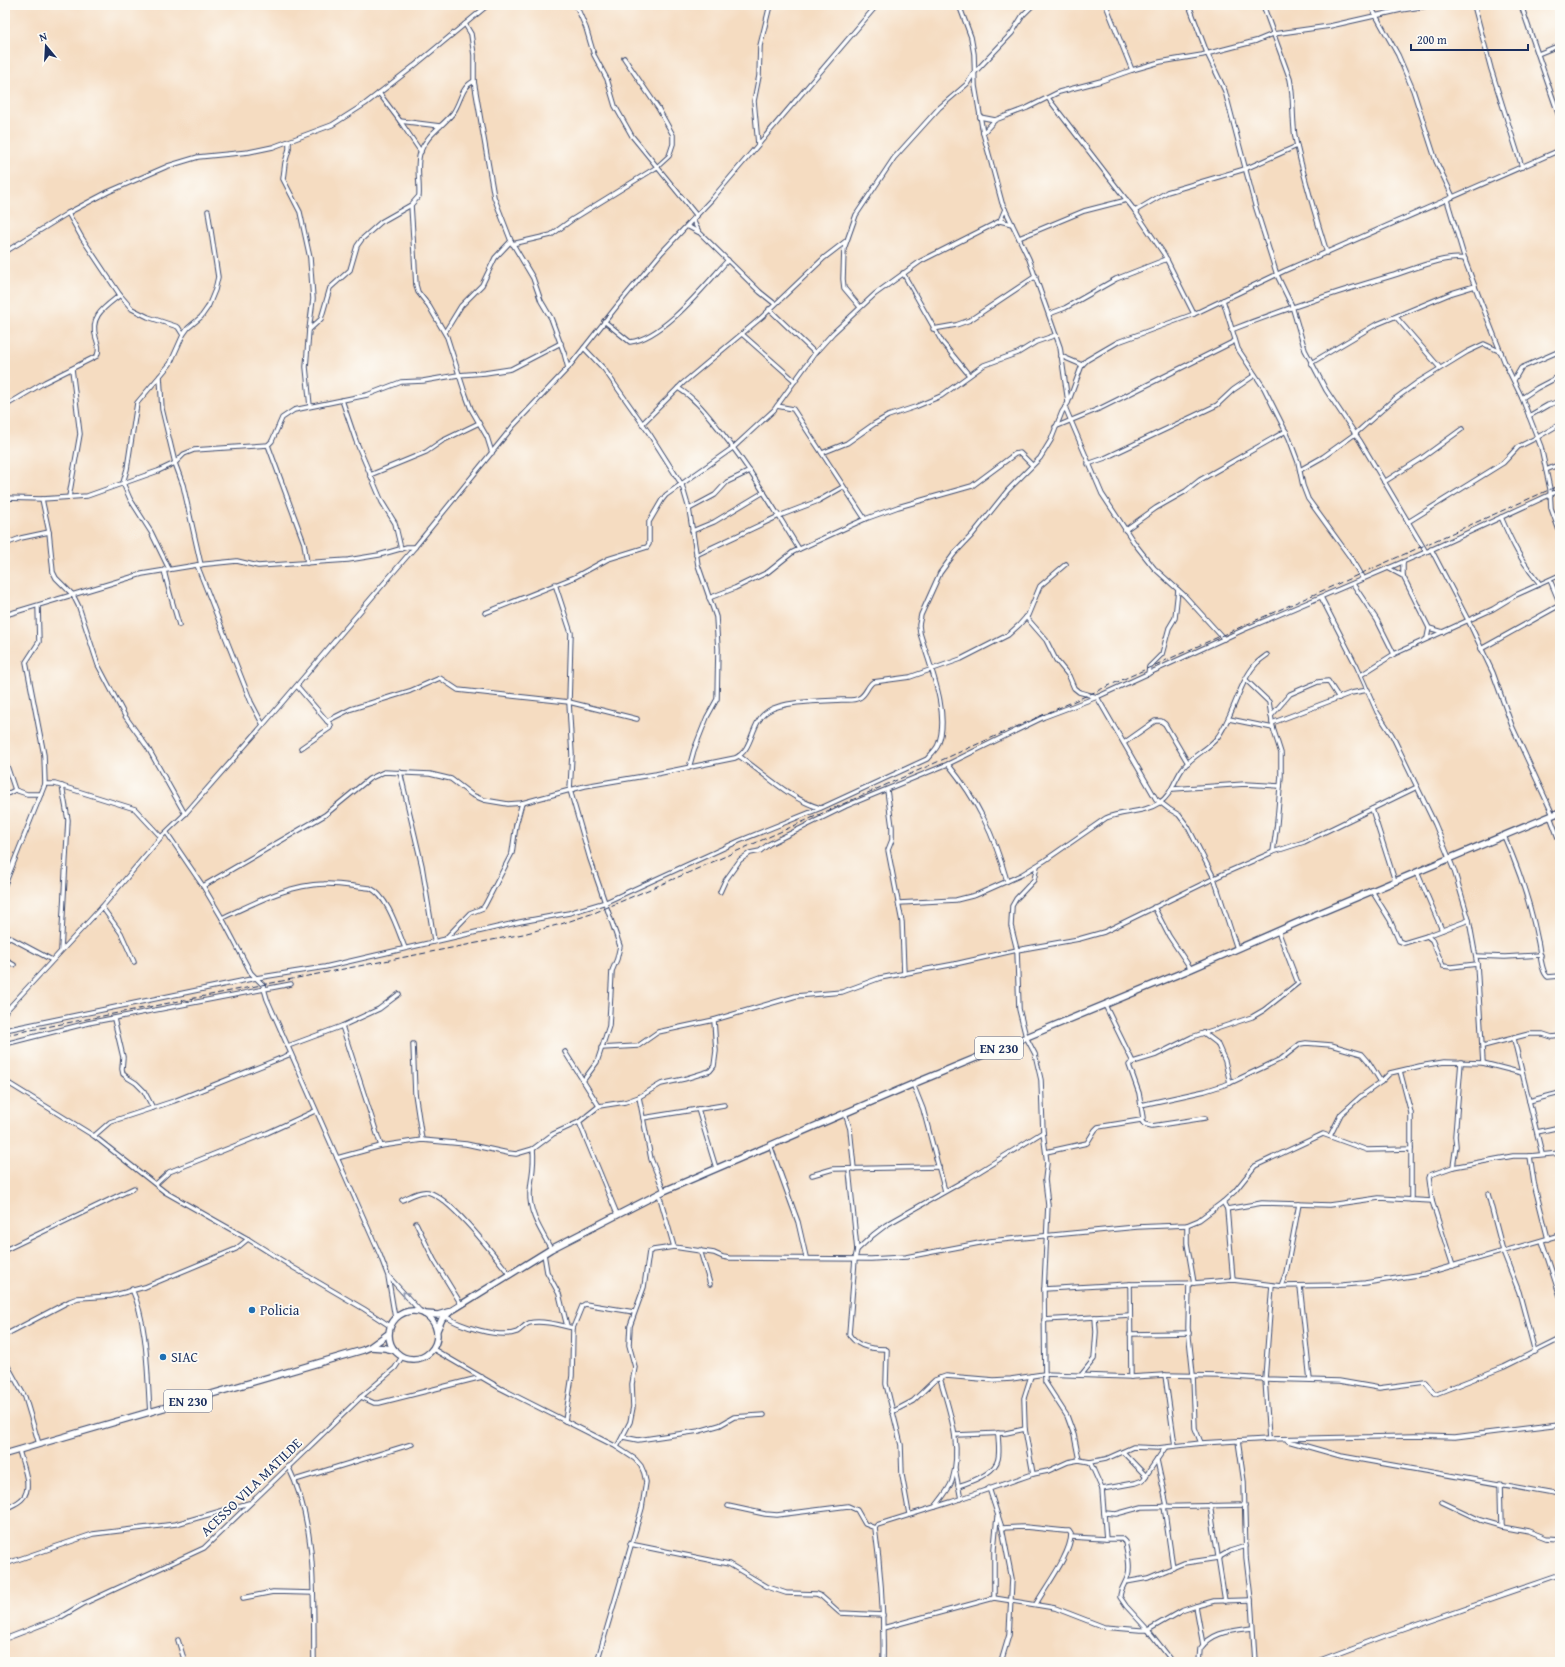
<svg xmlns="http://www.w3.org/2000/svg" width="1565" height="1667" font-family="'Gentium Book Plus',serif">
<rect width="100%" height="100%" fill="#fdfcf7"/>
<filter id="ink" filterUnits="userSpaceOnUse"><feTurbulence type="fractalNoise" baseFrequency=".025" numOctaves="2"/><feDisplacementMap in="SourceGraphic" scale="8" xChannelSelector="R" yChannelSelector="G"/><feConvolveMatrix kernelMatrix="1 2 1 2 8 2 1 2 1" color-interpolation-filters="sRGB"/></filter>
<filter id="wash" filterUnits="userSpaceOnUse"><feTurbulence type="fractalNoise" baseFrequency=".012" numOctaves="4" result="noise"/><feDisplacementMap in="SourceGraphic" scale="16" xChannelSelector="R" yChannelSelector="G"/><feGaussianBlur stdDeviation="0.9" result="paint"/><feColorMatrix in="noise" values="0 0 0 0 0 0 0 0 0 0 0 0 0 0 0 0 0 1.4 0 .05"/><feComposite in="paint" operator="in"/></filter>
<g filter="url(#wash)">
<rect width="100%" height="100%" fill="#f5dcc1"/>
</g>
<g filter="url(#ink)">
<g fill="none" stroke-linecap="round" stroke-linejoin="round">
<g stroke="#3c496d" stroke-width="5.5">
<g id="minor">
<polyline points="576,5 586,28 594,55 607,79 615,106 632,136 697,216"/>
<polyline points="959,5 971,37 974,54 975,86 983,133 991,162 1002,203 1029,259 1060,347 1068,402"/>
<polyline points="1106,5 1132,70"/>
<polyline points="1189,5 1207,53 1225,91 1255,205 1277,275 1292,306 1305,350 1326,390 1360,441 1426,552"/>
<path d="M1263,5L1290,79C1294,98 1292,118 1295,137C1303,176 1315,214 1327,253"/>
<polyline points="1370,5 1398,55 1413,90 1436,161 1453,197"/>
<polyline points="1474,5 1491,69 1522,167"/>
<polyline points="1521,5 1560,119"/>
<polyline points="465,24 471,34 474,55 474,81 494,197 511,241 533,278 541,301 551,318 564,353 568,368"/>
<polyline points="1538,54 1560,45"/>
<polyline points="379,93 400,121 421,152"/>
<polyline points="1048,98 1135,211 1164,254 1194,314"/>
<polyline points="980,117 995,120"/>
<polyline points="400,121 440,126"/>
<polyline points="983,133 995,120 1027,108 1059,92 1101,81 1132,70 1160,62 1202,55 1256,41 1273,34 1330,26 1401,10 1434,5"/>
<polyline points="289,142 289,149 285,163 283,179 300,212 310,258 313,299 309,330"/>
<polyline points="758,144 754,101 759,76 760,46 770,5"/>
<polyline points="1447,200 1466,263 1479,297 1505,363 1522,398 1541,447 1550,489 1551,508 1560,533"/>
<polyline points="411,205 416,285 418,292 429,306 447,337 464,390 471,409 487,437 492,453"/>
<polyline points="1135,211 1167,192 1245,169 1297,146"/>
<polyline points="68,213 82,238 120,295 132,309 148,317 178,327 183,335 170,364 137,403 127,469 123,483 130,499 151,532 169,569"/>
<polyline points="693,220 699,232 760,292 775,304"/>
<polyline points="1000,221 1012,224"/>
<polyline points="687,226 698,232"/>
<polyline points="1019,238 1084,211 1127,200"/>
<polyline points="512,244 551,235 573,219 657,167 669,156 673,144 673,135 658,108 624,58"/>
<polyline points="5,252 68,213 108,192 168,166 198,157 249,152 273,147 332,125 365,104 414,66 488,5"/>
<polyline points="903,273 942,342 969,375"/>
<polyline points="1223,300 1238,349 1264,388 1289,438 1298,462 1303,486 1308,499 1350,557 1363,579"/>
<polyline points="860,307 844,288 843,279 844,249 856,215 894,158 939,108 967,84 974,73 1012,33 1023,15 1033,5"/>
<polyline points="769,309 815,353"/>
<polyline points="1049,314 1065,308 1116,279 1167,259"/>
<polyline points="1396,317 1440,368"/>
<path d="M604,321L630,342C664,338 705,285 728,260"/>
<polyline points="933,329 956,325 970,320 1036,276"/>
<path d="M1231,330C1284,309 1337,292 1391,276C1412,270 1444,255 1465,259"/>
<polyline points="445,332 461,306 482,285 495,258 511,241"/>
<polyline points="742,334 795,381"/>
<polyline points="183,335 188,328 201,317 208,307 215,290 218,277 208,211"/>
<polyline points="584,348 604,369 649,433 682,485 689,509 698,565 716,617 718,649 717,699 707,717 694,750 689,768"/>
<polyline points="1061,356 1082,365"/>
<polyline points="1311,363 1375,325 1452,293 1475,286"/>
<polyline points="160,376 162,409 175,463 183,485 201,565"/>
<polyline points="1514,380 1521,368 1560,351"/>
<path d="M678,388C696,399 706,413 719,429C749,467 774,508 799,549"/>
<polyline points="1522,398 1537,388 1560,376"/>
<polyline points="342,400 356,441 382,502 395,523 401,549"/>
<path d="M5,406L45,382L97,356C100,350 98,344 96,338C89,316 105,307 120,295"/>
<path d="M310,406L306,367L309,330L321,319L330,288L350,270L357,246L362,239L381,222L411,205L419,196C420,182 416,167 420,153C426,135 442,127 453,113C461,102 461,87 474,81"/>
<polyline points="777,406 793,409 865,519"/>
<polyline points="1065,407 1102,494 1135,544 1154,568 1185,596 1224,639"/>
<polyline points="1529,416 1548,405 1560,401"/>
<polyline points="642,424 683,383 762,317 824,258 846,241"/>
<polyline points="1055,427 1101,408 1235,341"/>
<polyline points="268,445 304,543 307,563"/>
<polyline points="822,453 847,443 874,424 888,416 915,407 941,396 984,365 1018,353 1036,342 1056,335"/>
<polyline points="1088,464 1105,458 1217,405 1233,390 1255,375"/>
<polyline points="1300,470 1323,457 1355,434 1392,401 1418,382 1467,352 1484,344 1501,352"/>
<polyline points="1546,470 1560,464"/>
<polyline points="370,475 426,452 442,441 479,423"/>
<polyline points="1384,482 1422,458 1462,429"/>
<polyline points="69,497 80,434 72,369"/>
<polyline points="5,498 42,499 87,496 158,471 175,463 184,454 194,450 268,445 272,441 282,418 294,410 367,395 401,382 423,381 458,375 485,373 511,369 561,343"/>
<polyline points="42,499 49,532 53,572 56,578 73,595 79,607 98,665 125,716 148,748 185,814"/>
<polyline points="689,509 715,495 727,482 750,471"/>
<path d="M1501,517C1513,545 1521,561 1540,584"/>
<polyline points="1408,522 1503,463 1518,447 1538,437 1560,424"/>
<polyline points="1125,530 1156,508 1186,491 1200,480 1286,431"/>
<polyline points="692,531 714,522 764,492"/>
<polyline points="5,544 21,538 49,532"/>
<polyline points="1431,549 1468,620 1493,673 1512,726 1553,815"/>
<polyline points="696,555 779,516 818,501 843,487"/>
<polyline points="1403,562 1403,576 1429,628 1427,638"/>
<polyline points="197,565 251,702 263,725"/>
<polyline points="1388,568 1403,576"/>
<path d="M164,570C168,589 174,607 179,625"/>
<polyline points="1550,580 1560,604"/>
<polyline points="555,584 571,633 569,702 572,755 570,790 590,859 620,946 617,959 612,971 609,1026 597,1062 583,1081"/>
<polyline points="1353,584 1377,620 1394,654"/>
<polyline points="1321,597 1357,667 1377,712 1392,735 1435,824 1454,870 1469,920 1477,964 1483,1063"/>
<polyline points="709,598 735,588 768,572 793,552 865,519 898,507 972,486 1015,454 1020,453 1032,465"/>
<polyline points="485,613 575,577 608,559 647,547 649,544 649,522 662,500 666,495 734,447 774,410 815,353 833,333 875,294 921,261 1000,221 1005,209"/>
<polyline points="5,615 142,574 197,565 237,561 258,566 348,560 379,555 407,547 415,547"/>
<polyline points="1026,617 1046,640 1056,660 1069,676 1074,688 1079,692 1097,697 1156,799 1169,809 1179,815 1188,827 1214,878 1237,949"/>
<polyline points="1429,628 1443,632"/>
<polyline points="1481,649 1560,605"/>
<polyline points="1148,674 1149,667 1162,654 1169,628 1175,618 1178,590"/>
<polyline points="1361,675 1394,654 1493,609 1516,595 1560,575"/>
<polyline points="1246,680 1269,702 1273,728 1281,753 1281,776 1277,823 1273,852"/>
<polyline points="297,686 327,721"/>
<polyline points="1271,716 1290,694 1318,682 1328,681 1339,698"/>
<polyline points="1229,719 1273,728"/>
<polyline points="1272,723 1351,693 1368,690"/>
<polyline points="1124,743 1155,721 1161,721 1165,724 1188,763"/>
<polyline points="301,748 330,728 331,725 327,721 351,709 410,691 440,678 458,690 569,702 637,719"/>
<path d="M739,756C765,774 790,799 820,808"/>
<polyline points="5,760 15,790"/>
<path d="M948,764C978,801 994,835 1007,881"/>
<polyline points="400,772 422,866 434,940"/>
<polyline points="45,784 55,784 135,809 161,837"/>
<polyline points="1173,789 1245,784 1280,786"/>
<polyline points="887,790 892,827 892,840 888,850 902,922 904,974"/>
<polyline points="5,795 15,790 27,794 41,794"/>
<polyline points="1372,809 1395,881"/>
<polyline points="1550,816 1560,843"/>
<polyline points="167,833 203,886 222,918 251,973 263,985 267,999 380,1255 388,1276 395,1318"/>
<path d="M1504,836C1519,869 1531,906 1538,942C1540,950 1541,973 1548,977L1560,976"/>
<polyline points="1037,866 1034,880 1016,899 1012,906 1011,926 1017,950 1019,1009 1026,1037 1035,1054 1041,1080 1043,1132 1047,1163 1045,1180 1048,1205 1044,1289 1045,1382 1067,1416 1074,1435 1079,1460"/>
<polyline points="1417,872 1442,930"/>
<polyline points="5,884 45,784 44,755 26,662 39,642 38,606"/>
<path d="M203,886L325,815L369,779L384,772L430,774L451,779L472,795L484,800L508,804L522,803L585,786L656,774L735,758C754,750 750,722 768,711C783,701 822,701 841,700C846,700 854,701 859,698C866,695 867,686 873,682L910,677L961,659L1008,635L1019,625L1028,615L1040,586L1066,564"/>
<polyline points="1372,891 1390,920 1399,941 1404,943 1427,936 1432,940 1443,966 1451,967 1477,964"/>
<polyline points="720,892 725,881 740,860 750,853 760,851 769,844 846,806 948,764 1044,717 1097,697 1243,630 1426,552 1560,490"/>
<path d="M899,903L956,900L976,895L1021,875L1044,861L1106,818C1123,811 1144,813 1159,803C1172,795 1174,780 1183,768C1192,756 1207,750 1217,738C1233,717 1239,683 1255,665C1258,661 1263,658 1267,655"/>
<polyline points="102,907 121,933 134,962"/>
<polyline points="1154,907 1169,936 1191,969"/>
<path d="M222,918C255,903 287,885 324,884C339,883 355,887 370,888C388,896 398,931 405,948"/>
<polyline points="5,935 52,960"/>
<polyline points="1427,936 1469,920"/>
<polyline points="447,937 470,913 483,908 485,905 512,853 516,825 522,803"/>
<polyline points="61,950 68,820 62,786"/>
<polyline points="1476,956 1505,957 1541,955"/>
<polyline points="5,960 14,965"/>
<polyline points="1105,1005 1133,1062 1156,1055 1192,1037 1252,1017 1264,1010 1298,983 1278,931"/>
<polyline points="5,1012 102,907 161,837 185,814 263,725 415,547 514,425 568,368 617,306 662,252 712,199 877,5"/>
<polyline points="114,1019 123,1057 122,1069 123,1074 128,1078 136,1083 144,1091 153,1108"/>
<polyline points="342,1026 381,1146"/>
<path d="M5,1030L256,978L325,967L520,922L569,913L606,902L739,841L821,808L927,759C930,755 936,750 938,745C951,714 929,664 920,633L919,625L921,615L940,573L954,554L972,535L1008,490L1040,458L1051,440L1062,412L1068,403L1082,365L1087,360L1118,342L1194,314L1284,271L1560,150"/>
<polyline points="1204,1033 1217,1043 1225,1061 1230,1083"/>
<polyline points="1514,1039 1542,1154"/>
<polyline points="5,1044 88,1023 291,984"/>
<polyline points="413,1044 415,1093 422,1140"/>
<polyline points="288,1046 342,1026 379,1009 399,994"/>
<polyline points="1483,1046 1529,1034 1543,1034 1552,1037 1560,1036"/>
<polyline points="601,1048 638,1046 658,1032 714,1020 796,996 842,992 880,978 955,964 1017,950 1079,939 1104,932 1225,873 1273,852 1304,842 1417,787"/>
<polyline points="565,1052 599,1106"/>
<polyline points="1400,1071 1411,1113 1411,1200"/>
<polyline points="5,1081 94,1136 165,1192 248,1239 294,1268 364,1309 390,1326"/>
<polyline points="913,1084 923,1109 945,1191"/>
<polyline points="639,1097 651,1159 664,1191"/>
<polyline points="1529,1101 1560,1093"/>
<polyline points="1141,1105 1205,1091 1230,1083 1281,1059 1300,1044 1306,1043 1331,1045 1362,1054 1368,1061 1381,1082"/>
<polyline points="698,1109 716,1168"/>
<polyline points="845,1113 850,1129 854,1169"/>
<polyline points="643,1118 724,1105"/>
<polyline points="1141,1120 1144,1124 1152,1126 1205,1118"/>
<polyline points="579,1122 617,1214"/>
<polyline points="1537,1132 1560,1127"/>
<polyline points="94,1136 110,1122 174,1101 291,1054"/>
<polyline points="1330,1136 1341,1114 1360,1097 1381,1082 1390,1073 1420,1066 1444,1062 1483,1063 1522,1073"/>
<polyline points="770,1145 798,1222 806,1257"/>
<path d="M533,1149C535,1167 531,1177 530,1193C529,1214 542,1232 551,1249"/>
<polyline points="1046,1152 1087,1143 1095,1130 1098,1127 1141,1120 1143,1118 1139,1093 1129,1065 1133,1062"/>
<polyline points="1530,1156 1534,1183 1548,1239"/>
<polyline points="337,1158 381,1146 422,1140 466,1144 508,1153 516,1154 533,1149 553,1134 579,1122 599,1106 625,1102 639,1097 661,1084 684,1079 710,1071 714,1066 716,1051 714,1020"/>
<polyline points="1453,1167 1456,1146 1455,1136 1461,1062"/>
<polyline points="849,1170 857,1250"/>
<polyline points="812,1175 833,1169 939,1167"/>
<polyline points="156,1184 169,1172 267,1133 315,1111"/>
<polyline points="659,1194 674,1247 714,1253 723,1257 729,1258 871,1259 906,1257 990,1241 1137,1227 1187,1225 1199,1220 1223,1202 1235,1191 1255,1166 1323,1134 1367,1150 1411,1149"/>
<polyline points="1488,1194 1503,1251 1519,1292 1535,1352"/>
<path d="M402,1200C409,1197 420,1190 428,1192C451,1198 494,1255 510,1275"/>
<polyline points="1223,1202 1227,1209 1233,1280"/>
<polyline points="1227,1209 1262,1203 1329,1205 1379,1198 1432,1201"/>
<polyline points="416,1223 434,1260 461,1304"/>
<polyline points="1187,1225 1187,1243 1194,1283"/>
<polyline points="1542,1241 1560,1296"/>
<polyline points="5,1250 134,1188"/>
<polyline points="700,1250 710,1284"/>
<polyline points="544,1254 547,1272 559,1294 567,1326"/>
<polyline points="1453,1266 1432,1201 1429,1178 1430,1175 1453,1167 1513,1156 1530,1156 1560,1153"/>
<polyline points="389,1277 421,1312"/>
<polyline points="1189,1283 1188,1328 1193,1375 1195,1428 1201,1443"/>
<polyline points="1130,1284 1131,1377"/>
<polyline points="1281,1286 1286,1273 1299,1204"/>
<polyline points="1300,1286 1310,1380"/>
<path d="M132,1289C148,1325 147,1373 150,1413"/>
<polyline points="1044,1289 1130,1284 1194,1283 1233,1280 1281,1286 1343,1285 1365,1283 1424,1274 1560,1235"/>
<path d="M445,1316C459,1326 500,1339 517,1332C521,1330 524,1325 529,1323C542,1320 560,1325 573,1328L582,1306L585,1304L634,1312"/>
<polyline points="1044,1320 1130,1315"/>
<polyline points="1130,1334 1189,1333"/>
<polyline points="5,1335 70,1301 78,1298 111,1296 145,1287 236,1249 248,1239"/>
<polyline points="433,1349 500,1388 615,1446 635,1459 641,1466 644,1473 646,1482 642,1508 597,1662"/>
<polyline points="5,1361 25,1397 39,1444"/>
<polyline points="1082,1374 1094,1359 1096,1332 1095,1317"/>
<polyline points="1165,1375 1175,1446"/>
<polyline points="1031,1376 1024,1398 1025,1429 1033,1474"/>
<polyline points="361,1397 374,1403 379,1403 482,1377"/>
<polyline points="892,1412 913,1401 935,1380 946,1376 994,1380 1011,1379 1044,1374 1131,1377 1165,1375 1220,1376 1265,1379 1339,1381 1379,1388 1425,1382 1435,1394 1504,1367 1560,1339"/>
<polyline points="565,1421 572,1376 573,1328"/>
<polyline points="955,1435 1006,1433 1025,1429"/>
<polyline points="623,1437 638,1440 699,1431 720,1425 734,1417 764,1415"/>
<polyline points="1269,1439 1265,1379 1272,1285"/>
<polyline points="1238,1441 1244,1482 1246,1557 1251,1600 1255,1662"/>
<polyline points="1288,1441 1341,1456 1560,1495"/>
<polyline points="617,1447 630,1422 633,1407 632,1384 635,1367 629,1345 630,1326 644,1287 649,1252 653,1250 674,1247"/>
<polyline points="1123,1452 1146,1476"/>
<polyline points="1157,1460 1167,1506"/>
<path d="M1090,1462L1102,1489L1106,1539H1122L1125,1542C1127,1553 1131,1565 1128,1575C1126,1583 1120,1589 1120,1597L1126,1606L1148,1630L1173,1662"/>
<path d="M288,1466C318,1526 313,1597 314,1662"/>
<polyline points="955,1469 961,1499"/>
<polyline points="295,1480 412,1444"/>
<polyline points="1500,1483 1501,1526"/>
<path d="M958,1486C971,1482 995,1473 998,1459C1000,1450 998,1442 998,1433"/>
<polyline points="989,1488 1002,1528 1012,1579 1009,1635 1001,1662"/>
<polyline points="1102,1489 1135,1483 1143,1480 1165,1448"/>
<polyline points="1442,1502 1480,1520 1501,1526 1528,1531 1546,1538 1560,1539"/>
<polyline points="1210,1505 1225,1601"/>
<polyline points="728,1506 765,1514 777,1515 848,1506 857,1510 865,1524 875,1528"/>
<polyline points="1164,1506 1173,1568"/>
<path d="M935,1507C941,1499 949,1490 952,1481C963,1446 949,1410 940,1378"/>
<path d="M5,1509C10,1506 17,1504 22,1499C34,1488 22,1464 19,1450"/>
<polyline points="1104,1513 1116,1514 1142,1507 1245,1505"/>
<path d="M909,1514L902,1475L901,1445L886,1384L887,1350L885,1349C873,1349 856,1347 849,1334L855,1259L857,1250L873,1235L886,1225L969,1178L1043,1132"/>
<path d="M1002,1528L1025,1527L1065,1531H1069L1071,1534C1071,1554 1046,1586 1036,1604"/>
<polyline points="1071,1537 1106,1539"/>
<polyline points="630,1544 729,1564 768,1587 786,1593 816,1594 821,1596 840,1613 883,1615"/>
<polyline points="5,1564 93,1534 176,1524 249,1503"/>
<polyline points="1126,1582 1148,1578 1184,1563 1218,1558 1230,1551 1246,1546"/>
<polyline points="243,1598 273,1592 313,1593"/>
<polyline points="994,1598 994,1549 997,1517"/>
<polyline points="1196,1606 1203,1645"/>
<polyline points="883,1628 994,1598 1055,1608 1104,1627 1140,1630 1148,1630 1181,1611 1196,1606 1214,1601 1251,1600"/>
<polyline points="5,1639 59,1618 83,1604 204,1548 361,1397 395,1368 402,1357"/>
<polyline points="178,1640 185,1662"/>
<path d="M883,1662C884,1617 881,1572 875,1528L877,1525L951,1502L1033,1474L1048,1471L1068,1462L1079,1460L1090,1462L1106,1459L1133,1447L1158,1448L1201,1443L1269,1439L1415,1436L1455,1437L1560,1424"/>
<path d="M1199,1662L1200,1649C1212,1631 1232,1631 1252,1628"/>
<polyline points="1310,1662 1318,1661 1387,1635 1560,1575"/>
</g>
</g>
<g stroke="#3c496d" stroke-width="8">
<g id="primary">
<circle cx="413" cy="1335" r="24"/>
<polyline points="425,1314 438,1315 448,1312"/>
<polyline points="437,1330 442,1319 451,1311 551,1249 664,1191 913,1084 1191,969 1310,917 1560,812"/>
<polyline points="371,1347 385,1348 394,1350"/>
<polyline points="5,1454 363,1350 370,1347 388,1334"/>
</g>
</g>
<use href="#minor" stroke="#fff" stroke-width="3.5"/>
<use href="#primary" stroke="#fff" stroke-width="5.5"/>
<polyline stroke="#1b2f5e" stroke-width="1" stroke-dasharray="6 3" stroke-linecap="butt" points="5,1035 523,934 561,924 594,913 690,872 1560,485"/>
</g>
<defs><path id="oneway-chevron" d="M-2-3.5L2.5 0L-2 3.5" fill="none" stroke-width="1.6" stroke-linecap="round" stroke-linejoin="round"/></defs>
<use stroke="#8d97ae" href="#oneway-chevron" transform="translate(405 1294) rotate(-133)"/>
</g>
<g fill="#1f6fb2" stroke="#fdfcf7" stroke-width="1.5">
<circle cx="252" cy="1310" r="4"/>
<circle cx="163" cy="1357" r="4"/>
</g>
<g text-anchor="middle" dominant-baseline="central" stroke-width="3.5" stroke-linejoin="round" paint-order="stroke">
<g fill="#fdfcf7" stroke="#5f6c8c" stroke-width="1">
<rect x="975" y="1037" width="48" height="22" rx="3"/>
<rect x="164" y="1390" width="48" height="22" rx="3"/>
</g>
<g font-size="13" font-weight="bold" fill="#1b2f5e">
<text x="999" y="1048">EN 230</text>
<text x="188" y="1401">EN 230</text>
</g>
<g font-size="14" fill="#1b2f5e" stroke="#fdfcf7" text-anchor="start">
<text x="260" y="1310">Policia</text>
<text x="171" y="1357">SIAC</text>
</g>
<g font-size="14" fill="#1b2f5e" stroke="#fdfcf7">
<text transform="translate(251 1487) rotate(-44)">ACESSO VILA MATILDE</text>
</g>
</g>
<rect width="1565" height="1667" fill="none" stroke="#fdfcf7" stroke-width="20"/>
<g transform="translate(46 46) rotate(342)" stroke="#fdfcf7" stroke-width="3" paint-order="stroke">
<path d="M0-3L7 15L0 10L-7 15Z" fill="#1b2f5e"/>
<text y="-6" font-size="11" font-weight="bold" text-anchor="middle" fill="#1b2f5e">N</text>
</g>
<path d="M1411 44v6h117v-6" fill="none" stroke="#1b2f5e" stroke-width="2"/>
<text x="1417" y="44" font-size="12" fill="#1b2f5e" stroke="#fdfcf7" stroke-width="3" paint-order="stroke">200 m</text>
</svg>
